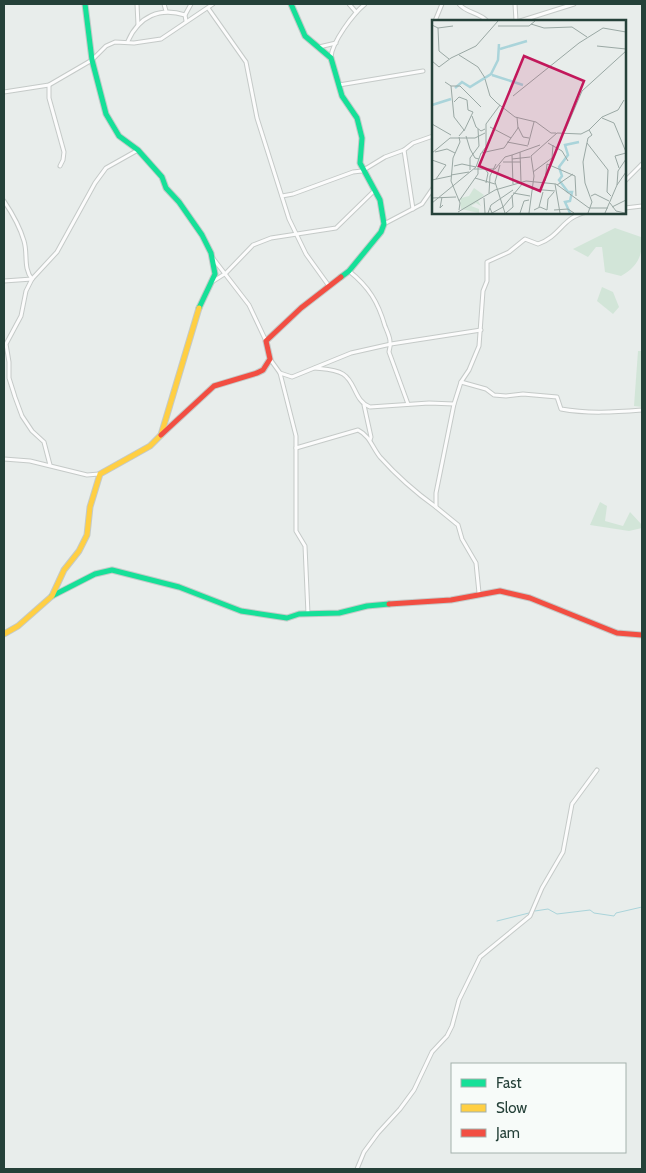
<svg xmlns="http://www.w3.org/2000/svg" width="646" height="1173" font-family="Cabin,sans-serif">
<rect width="100%" height="100%" fill="#e8edeb"/>
<g fill="#d2e5d8">
<path d="M615,228L641,237C644,255 637,267 621,276L605,272L602,247H596L588,257L573,249Z"/>
<polygon points="602,287 613,292 619,307 613,314 597,301"/>
<polygon points="638,351 642,351 642,407 634,406"/>
<polygon points="600,502 607,506 605,521 623,526 630,512 642,525 642,528 629,531 590,525"/>
</g>
<g fill="none" stroke-linecap="round" stroke-linejoin="round">
<g stroke="#aad4da" stroke-width="1">
<polyline points="535,911 548,909 557,914 590,910 594,913 614,916 616,913 642,907"/>
<polyline points="497,921 529,913"/>
</g>
<g stroke="#c5cac8" stroke-width="5">
<g id="street">
<polyline points="137,4 138,25"/>
<polyline points="164,4 166,11"/>
<polyline points="349,4 356,12"/>
<path d="M459,4C466,13 479,12 487,21"/>
<polyline points="515,4 516,21"/>
<polyline points="208,8 246,62 257,118 289,219 306,254 329,286"/>
<polyline points="186,21 185,15 191,4"/>
<polyline points="435,21 442,4"/>
<polyline points="520,21 574,4"/>
<path d="M128,41C139,16 160,7 185,15"/>
<polyline points="319,47 336,43"/>
<path d="M331,57C332,42 353,14 365,4"/>
<polyline points="49,85 49,98 64,152 63,160 60,166"/>
<polyline points="339,85 423,71"/>
<polyline points="4,92 49,85 92,60 106,46 115,42 134,43 161,39 213,4"/>
<polyline points="404,150 413,209"/>
<polyline points="625,181 642,164"/>
<polyline points="282,196 293,194 353,172 362,171 385,157 404,150 413,143 433,136"/>
<path d="M4,201C12,213 20,227 24,241C28,254 23,268 32,279"/>
<polyline points="625,208 642,206"/>
<polyline points="597,212 608,212"/>
<polyline points="384,224 422,204 433,188"/>
<polyline points="212,257 249,305 266,341"/>
<path d="M349,271C369,287 378,302 385,326C389,336 392,341 389,352L408,404"/>
<polyline points="4,281 32,279"/>
<polyline points="212,282 226,273 253,245 271,238 336,228 375,190"/>
<polyline points="270,359 280,373 292,377 351,353 391,344 481,330"/>
<path d="M315,368C324,369 335,369 343,374C356,382 354,401 370,407L429,403L454,404"/>
<polyline points="280,373 296,436 296,531 305,546 308,614"/>
<path d="M461,382L486,389L494,395L506,396L523,394L557,397L561,409C588,414 615,412 642,410"/>
<polyline points="364,405 371,437 370,440"/>
<path d="M296,448L358,430C370,436 372,447 380,457C397,476 415,492 436,507"/>
<polyline points="4,459 30,461 87,475 99,474"/>
<polyline points="50,465 44,442 32,431 22,416 15,397 9,378 9,362 6,344 21,316 26,291 32,279 57,252 95,183 106,168 138,150"/>
<path d="M479,593L476,563L462,539L458,525L436,507V493L454,404L461,382L469,370L479,346L483,291L487,281V262L509,252L525,239L538,244C561,236 562,217 587,212"/>
<polyline points="357,1169 364,1152 378,1133 400,1109 414,1090 432,1052 447,1036 452,1026 459,1000 480,957 530,916 542,888 563,852 572,804 597,770"/>
</g>
</g>
<g stroke="#c4cac8" stroke-width="7">
<g id="fast">
<polyline points="85,4 92,60 106,114 119,136 138,150 162,177 166,188 179,202 202,235 211,253 215,274 199,308"/>
<polyline points="291,4 305,36 331,58 342,96 357,118 362,138 360,163 380,200 384,224 381,232 349,271 341,277"/>
<polyline points="52,596 95,574 112,570 179,587 241,611 287,618 299,614 339,613 367,606 389,604"/>
</g>
</g>
<g stroke="#c4cac8" stroke-width="7">
<polyline id="slow" points="4,634 18,626 52,596 64,570 79,551 87,535 90,507 100,474 150,446 161,435 199,308"/>
</g>
<g stroke="#c4cac8" stroke-width="7">
<g id="jam">
<polyline points="161,435 214,386 257,373 263,370 270,359 266,341 301,308 341,277"/>
<polyline points="389,604 451,600 500,591 530,598 617,633 642,635"/>
</g>
</g>
<use href="#street" stroke="#fcfcfc" stroke-width="3"/>
<use href="#fast" stroke="#16e098" stroke-width="5"/>
<use href="#slow" stroke="#ffcf43" stroke-width="5"/>
<use href="#jam" stroke="#f24e42" stroke-width="5"/>
</g>
<g transform="translate(432 20)">
<rect width="194" height="194" fill="#e8edeb"/>
<path d="M42,168L52,175L46,181L49,186L44,183L39,186L47,189V193L29,189L28,183L29,178L37,176Z" fill="#d2e5d8"/>
<path fill="none" stroke="#aad4da" stroke-width="2.5" d="M68,29L95,21M60,55L91,65M23,68L30,62L38,67L59,54L66,40L67,24M0,85L19,79M138,193L133,182L138,181L140,172H136L127,160L130,156L127,147L136,135L133,125L147,122"/>
<path fill="none" stroke="#9aa8a4" stroke-width="1" d="M99,4L112,8L140,7L155,17M0,5L6,8L7,31L17,39M66,6H97L103,1M6,8L21,6M165,26L194,29M27,35L46,47L53,58M0,41L7,47L19,38L44,26L66,1M53,59L58,76L65,83L83,97L104,102L119,113H124M13,62L19,66L22,97L32,110L27,116M19,66H28L49,87M81,76L147,23L171,8L194,12M22,82L27,77L35,80L36,90L41,92L32,111M40,96L44,107L49,111L53,109M170,98L182,103L194,132M0,104L19,115M58,107L79,118M86,107L91,117L97,118M133,111L150,71L194,31M34,116L38,129L43,138L47,139M75,122L96,126M116,123L130,131L136,141M155,123L176,150L175,172L179,176M96,125L102,102M3,132L15,129L23,133M50,132L54,127V104L68,85M88,132L89,162M0,133L18,118H43L53,113M80,139L98,137M0,140L14,145L4,159M71,142H89M115,144L143,156L144,176M68,145L63,162L73,193M22,146L30,144L44,147M187,148L183,136L194,133M42,149H63L73,137L80,135M53,149L56,153L54,163M38,150V138L47,126L46,109M101,152L120,138L121,125M19,155L37,152M43,158L63,164M0,160L19,156M113,161L115,144M81,164L80,135L108,125M123,164L128,193M125,165L141,154M185,165L194,152M100,169L123,171M57,173L58,156L64,144M81,173L98,176M159,176L163,174L177,181M10,177L8,188L11,185M0,178L24,177M52,178L53,193M27,181L46,154V146M0,183L44,147L49,133L72,128L86,108L85,97M178,183L184,191L193,193M107,187L111,172M180,187L194,180M58,188L60,193L71,187L91,163M27,190L28,183L19,161L21,138L28,122L27,117M102,190L108,187L115,190L116,179L122,172M122,190L136,189L142,193M26,192L63,170L94,161L124,164L157,188H176M56,193L59,185L81,170M74,193L81,187L80,175M88,193L92,181L97,180M97,193L102,156L99,136L125,113L149,114L157,110L170,97L186,90L192,80M156,193L160,182L153,163L151,142L156,118L160,115L157,110M173,193L185,165L186,151L194,139"/>
<path fill="#c2185b" fill-opacity="0.15" stroke="#c2185b" stroke-width="2.5" d="M92,36L152,61L108,171L47,146Z"/>
<rect width="194" height="194" fill="none" stroke="#254139" stroke-width="2.5"/>
</g>
<rect width="646" height="1173" fill="none" stroke="#254139" stroke-width="10"/>
<rect x="451" y="1063" width="175" height="90" fill="#f7fbf9" stroke="#a3b1ac"/>
<rect x="461" y="1079" width="25" height="8" fill="#16e098" stroke="#a3b1ac"/>
<text x="496" y="1088" font-size="15" fill="#254139">Fast</text>
<rect x="461" y="1104" width="25" height="8" fill="#ffcf43" stroke="#a3b1ac"/>
<text x="496" y="1113" font-size="15" fill="#254139">Slow</text>
<rect x="461" y="1129" width="25" height="8" fill="#f24e42" stroke="#a3b1ac"/>
<text x="496" y="1138" font-size="15" fill="#254139">Jam</text>
</svg>
